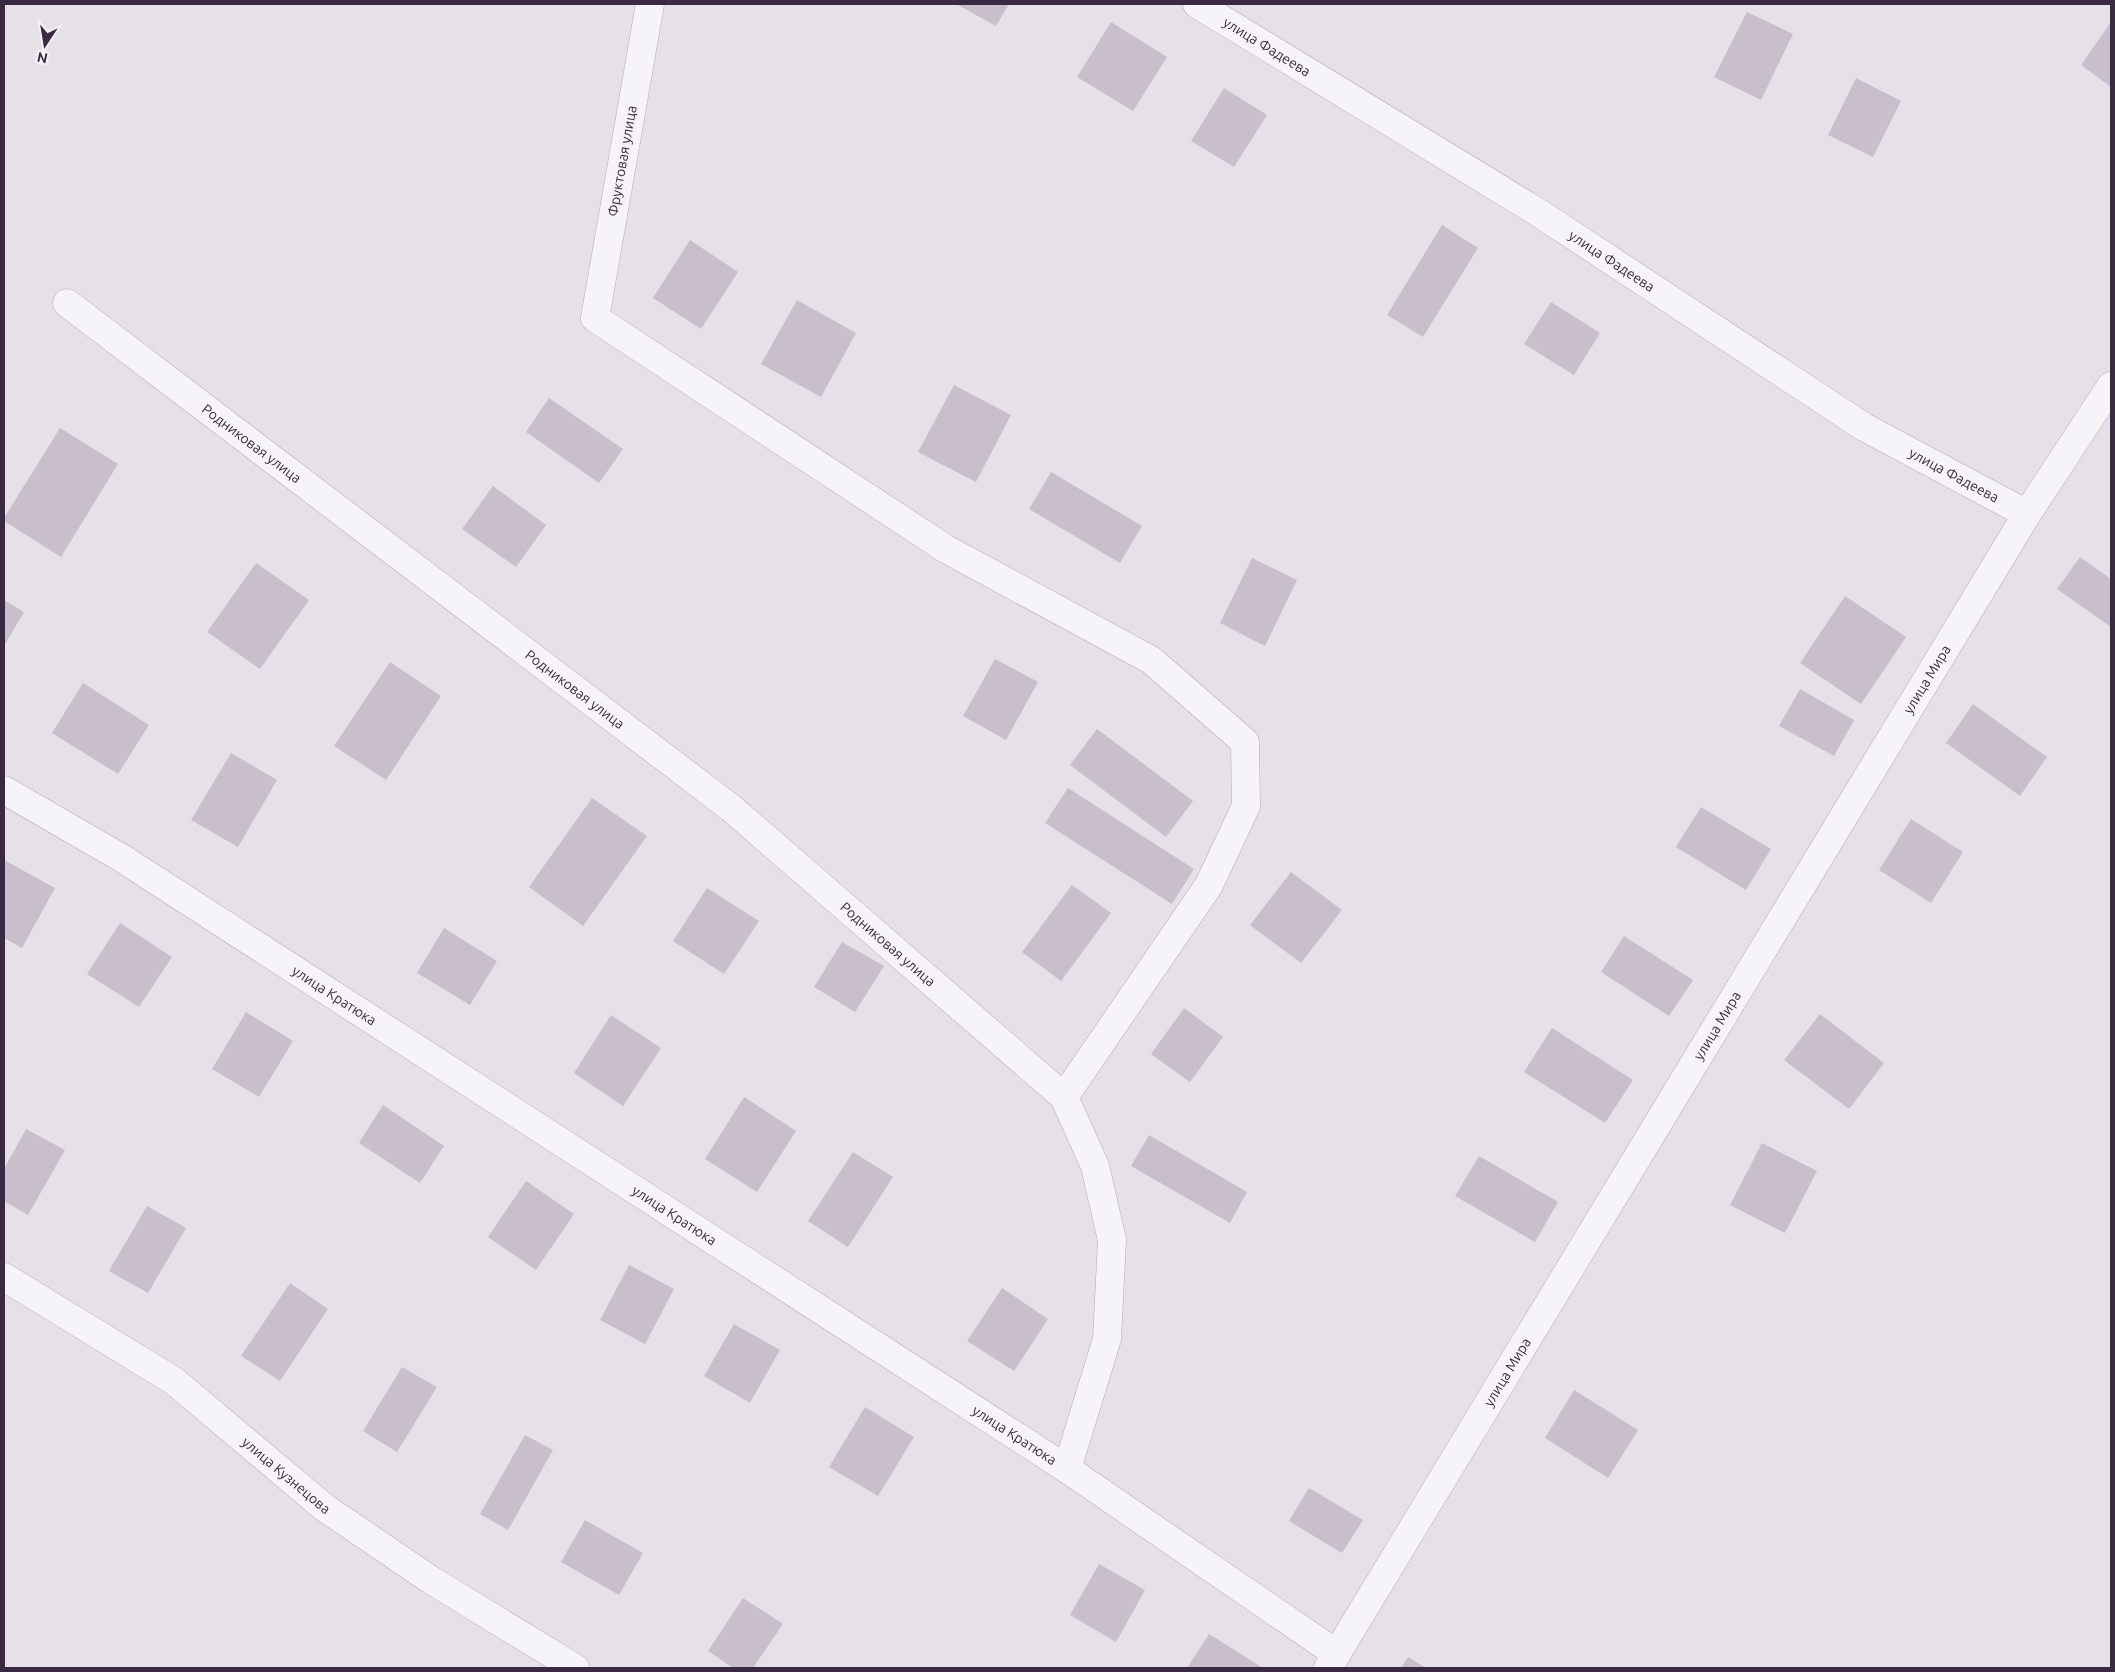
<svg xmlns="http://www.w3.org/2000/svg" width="2115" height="1672" font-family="Ubuntu,sans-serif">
<rect width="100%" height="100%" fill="#e6e1e9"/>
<g fill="#c8becc">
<polygon points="956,4 1009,4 996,26"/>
<polygon points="1747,12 1793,34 1761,100 1714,77"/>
<polygon points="1111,22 1167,57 1133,111 1077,77"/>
<polygon points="2111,22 2111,87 2081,65"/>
<polygon points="1856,78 1901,101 1873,157 1828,135"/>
<polygon points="1224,88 1267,115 1234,167 1191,141"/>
<polygon points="1442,225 1478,248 1423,337 1387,315"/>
<polygon points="690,240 738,272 701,329 653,298"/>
<polygon points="797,300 856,333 821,397 761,364"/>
<polygon points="1551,302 1600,333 1574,375 1524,344"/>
<polygon points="954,385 1011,415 976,482 918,452"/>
<polygon points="549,398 623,449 599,483 526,432"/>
<polygon points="60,428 118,464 61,557 4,521 4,518"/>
<polygon points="1051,472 1142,526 1120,563 1029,509"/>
<polygon points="493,486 546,525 516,567 462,529"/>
<polygon points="2080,557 2111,579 2111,627 2057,589"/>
<polygon points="1252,558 1297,580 1265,646 1220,623"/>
<polygon points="256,563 309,600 260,669 207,632"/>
<polygon points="1845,596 1906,637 1861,704 1800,663"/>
<polygon points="4,600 24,612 4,646"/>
<polygon points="995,659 1038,682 1006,740 963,716"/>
<polygon points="390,662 441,696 386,780 334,746"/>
<polygon points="83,683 149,725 118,774 52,733"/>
<polygon points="1800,689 1854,720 1834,756 1779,726"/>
<polygon points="1973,704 2047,757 2020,796 1946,743"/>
<polygon points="1097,729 1193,801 1166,837 1070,765"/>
<polygon points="231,753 277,780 238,847 191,820"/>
<polygon points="1068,788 1194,869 1172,904 1045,823"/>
<polygon points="592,798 647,836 583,926 529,887"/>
<polygon points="1701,807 1771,849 1746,890 1676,847"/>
<polygon points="1911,819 1963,852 1931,903 1879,870"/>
<polygon points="4,860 55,888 22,948 4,938"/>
<polygon points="1291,872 1342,910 1301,963 1250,925"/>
<polygon points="1072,885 1111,913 1061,981 1022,952"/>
<polygon points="707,888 759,921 724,974 673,941"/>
<polygon points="120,923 172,957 139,1007 87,974"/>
<polygon points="444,928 497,961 470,1005 417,973"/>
<polygon points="1624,936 1693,980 1669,1016 1601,972"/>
<polygon points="842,942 884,966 855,1012 814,987"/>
<polygon points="1184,1008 1223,1037 1190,1082 1151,1054"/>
<polygon points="246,1012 293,1041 259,1097 212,1069"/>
<polygon points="1820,1014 1884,1063 1849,1109 1784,1060"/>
<polygon points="611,1015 661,1048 623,1106 574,1073"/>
<polygon points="1552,1028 1633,1080 1605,1123 1524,1072"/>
<polygon points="744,1097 796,1131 757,1192 705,1159"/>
<polygon points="383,1105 444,1146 420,1183 359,1143"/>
<polygon points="26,1129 65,1150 28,1215 4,1201 4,1169"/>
<polygon points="1149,1135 1247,1192 1230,1223 1131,1166"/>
<polygon points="1762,1143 1817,1171 1785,1233 1730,1205"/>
<polygon points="853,1152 893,1177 848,1247 808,1221"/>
<polygon points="1479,1156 1558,1202 1535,1242 1455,1196"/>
<polygon points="526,1181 574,1214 536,1270 488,1237"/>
<polygon points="147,1206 186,1228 148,1293 109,1271"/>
<polygon points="629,1265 674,1289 645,1344 600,1320"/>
<polygon points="290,1283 328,1309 280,1381 241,1356"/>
<polygon points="1002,1288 1048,1319 1014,1371 967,1341"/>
<polygon points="734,1324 780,1350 750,1403 704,1376"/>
<polygon points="402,1367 437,1387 397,1452 363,1431"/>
<polygon points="1574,1390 1638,1430 1608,1478 1545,1438"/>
<polygon points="865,1407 914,1437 878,1496 829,1467"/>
<polygon points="525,1435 553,1450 508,1530 480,1514"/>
<polygon points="1309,1488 1363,1520 1342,1553 1289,1521"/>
<polygon points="585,1520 643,1553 619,1595 561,1562"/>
<polygon points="1099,1564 1145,1590 1116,1642 1070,1615"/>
<polygon points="743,1598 783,1624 753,1668 733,1668 708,1651"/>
<polygon points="1209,1634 1263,1668 1187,1668"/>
<polygon points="1408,1657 1426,1668 1401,1668"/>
</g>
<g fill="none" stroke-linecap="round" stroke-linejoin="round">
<g stroke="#b2aab7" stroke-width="29">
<g id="minor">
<polyline points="650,4 595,318 946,549 1151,660 1245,742 1246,806 1209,885 1064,1097"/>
<path id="s1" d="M1197,4L1539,213L1864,427L2027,514"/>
<path id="s2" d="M67,303L731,808L1064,1097L1095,1166L1112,1240L1107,1339L1067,1469"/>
<path id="s3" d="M4,790L120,857L1067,1469L1337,1654"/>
<path id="s4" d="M4,1277L174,1381L325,1508L431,1580L575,1668"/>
<path id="s5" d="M1328,1668L2027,514L2111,386"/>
</g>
</g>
<use href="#minor" stroke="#f6f4f8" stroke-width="28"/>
</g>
<g text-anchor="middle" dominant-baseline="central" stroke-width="4.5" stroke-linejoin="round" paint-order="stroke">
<g font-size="14" fill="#3a2a41" stroke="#f4f1f7">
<text stroke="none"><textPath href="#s1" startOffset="82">улица Фадеева</textPath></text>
<text transform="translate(622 161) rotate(-80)">Фруктовая улица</text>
<text stroke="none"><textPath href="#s1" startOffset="488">улица Фадеева</textPath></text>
<text stroke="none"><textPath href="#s2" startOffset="232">Родниковая улица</textPath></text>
<text stroke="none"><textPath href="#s1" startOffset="892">улица Фадеева</textPath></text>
<text stroke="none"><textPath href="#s5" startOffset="1156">улица Мира</textPath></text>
<text stroke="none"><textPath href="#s2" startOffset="638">Родниковая улица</textPath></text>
<text stroke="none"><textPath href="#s2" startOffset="1042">Родниковая улица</textPath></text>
<text stroke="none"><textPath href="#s3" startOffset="389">улица Кратюка</textPath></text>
<text stroke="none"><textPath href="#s5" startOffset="751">улица Мира</textPath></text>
<text stroke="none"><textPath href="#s3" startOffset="794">улица Кратюка</textPath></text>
<text stroke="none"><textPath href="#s5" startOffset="346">улица Мира</textPath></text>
<text stroke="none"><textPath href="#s3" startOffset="1199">улица Кратюка</textPath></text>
<text stroke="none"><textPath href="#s4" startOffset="346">улица Кузнецова</textPath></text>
</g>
</g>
<rect width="2115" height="1672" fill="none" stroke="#3a2a41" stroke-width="10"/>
<g transform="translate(45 45) rotate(192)" stroke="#f4f1f7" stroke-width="4" paint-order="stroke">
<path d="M0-4L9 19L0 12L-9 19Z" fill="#3a2a41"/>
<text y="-8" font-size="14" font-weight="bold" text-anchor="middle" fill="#3a2a41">N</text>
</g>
</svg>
